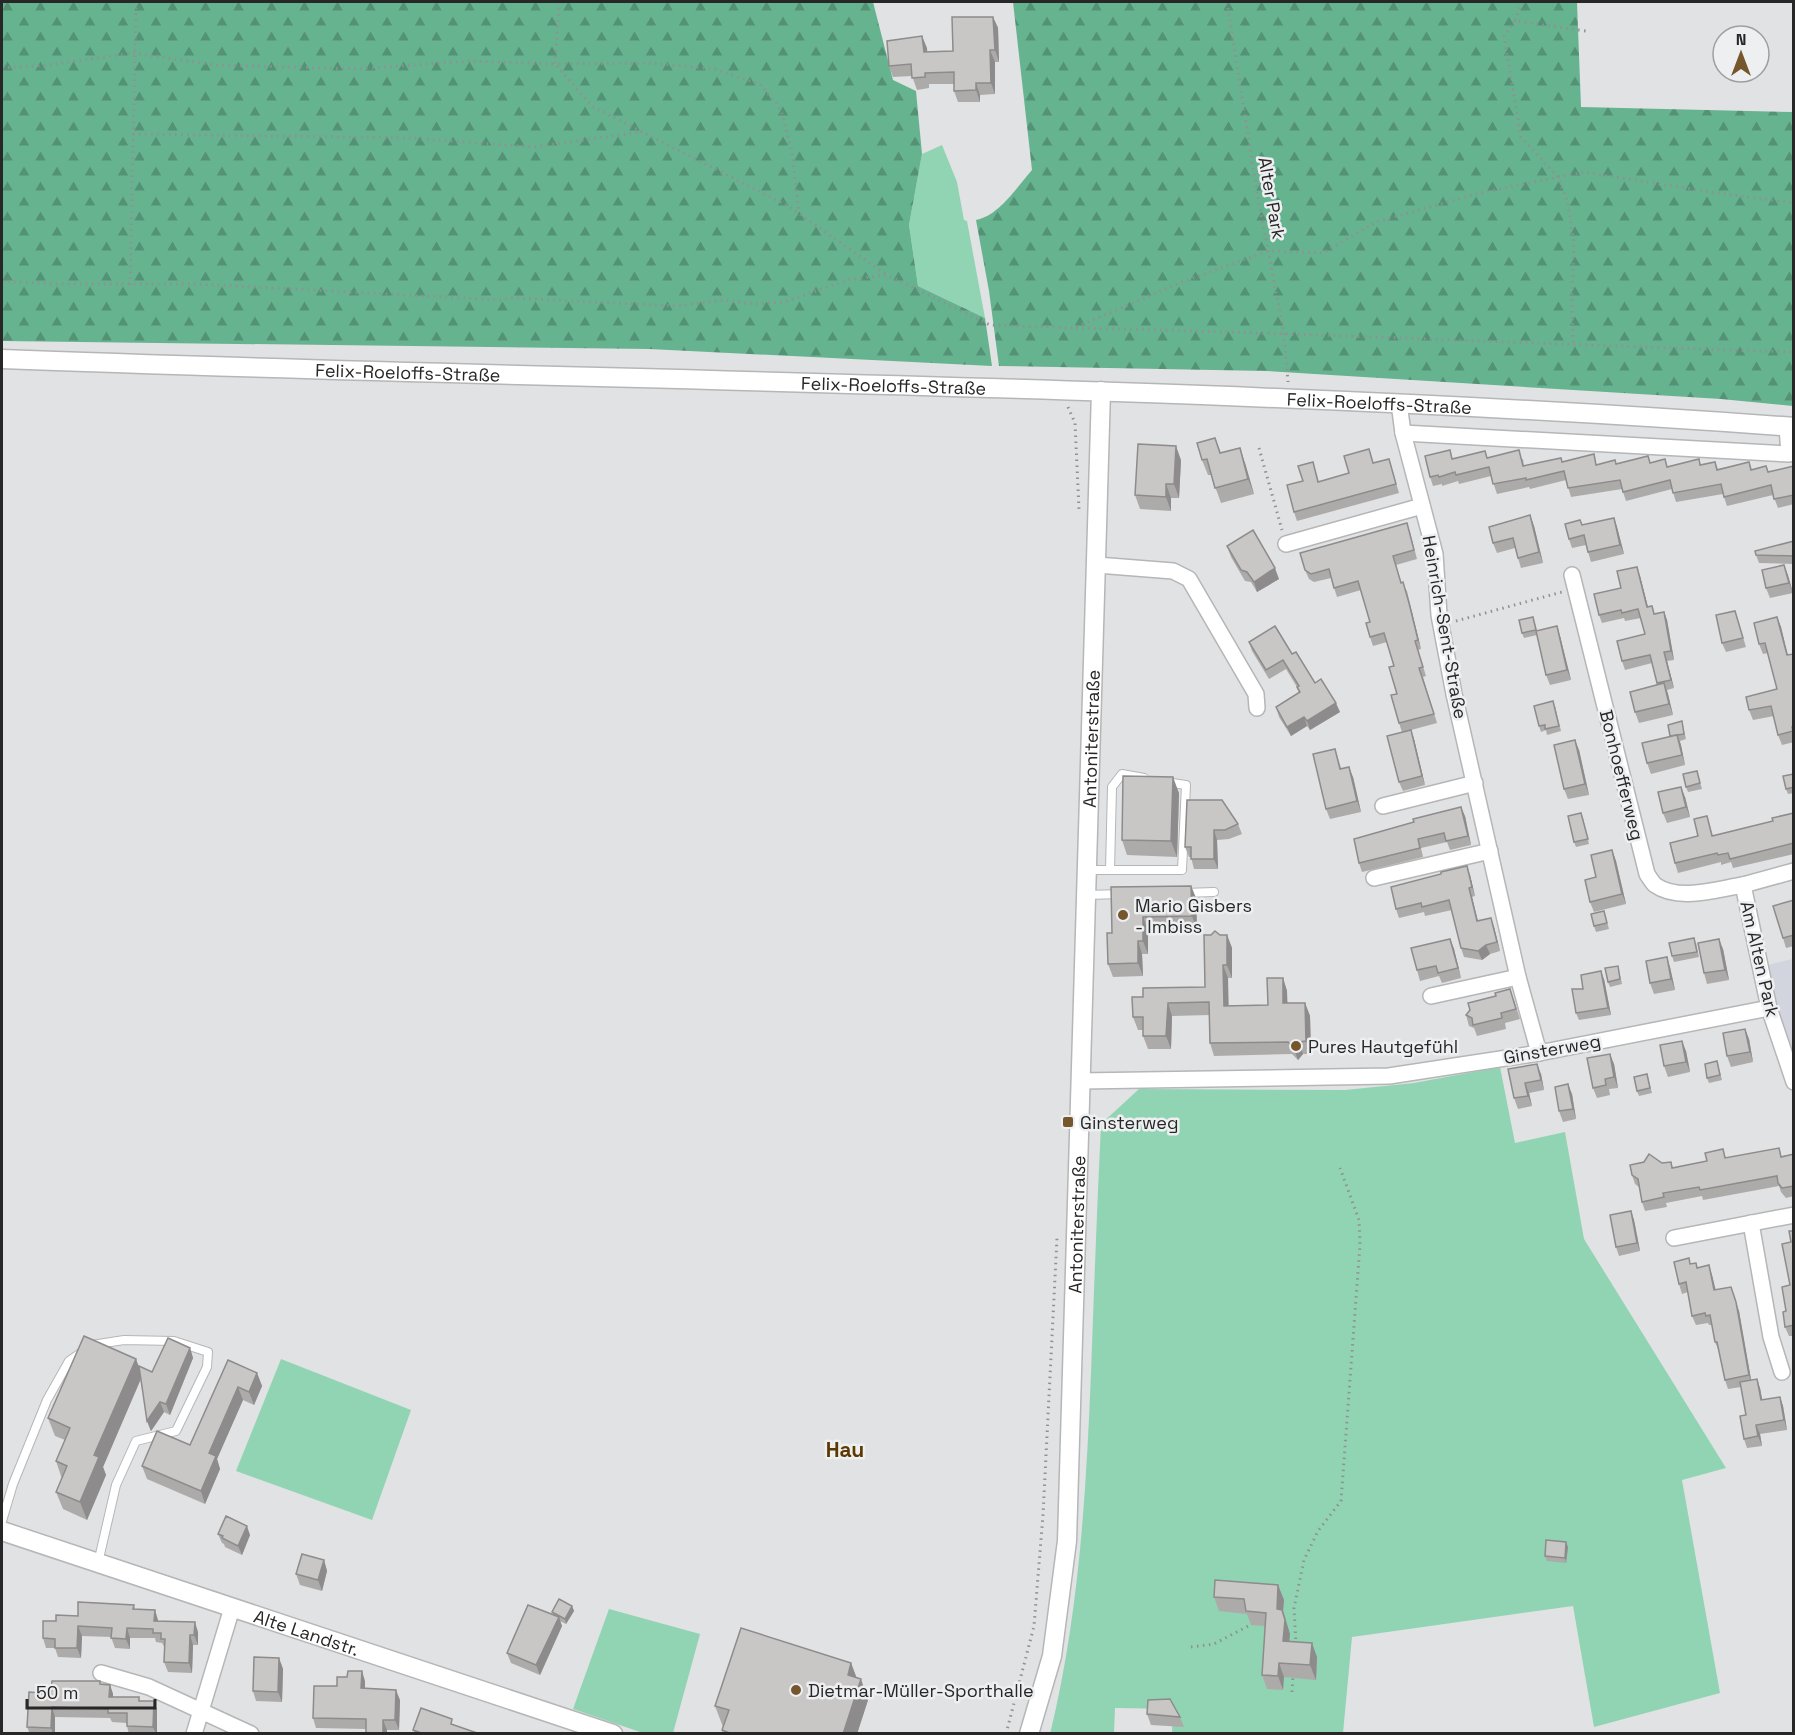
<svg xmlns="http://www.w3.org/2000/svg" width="1795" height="1735" font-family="'Space Grotesk',sans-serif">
<defs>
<pattern id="forest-firs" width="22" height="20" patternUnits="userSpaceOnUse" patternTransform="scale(1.5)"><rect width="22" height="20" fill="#66b38f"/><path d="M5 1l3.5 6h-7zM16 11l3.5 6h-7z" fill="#549275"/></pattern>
</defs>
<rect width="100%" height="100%" fill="#e1e2e4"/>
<polygon fill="#d2d5de" points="1793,959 1793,1058 1778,1009 1768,965"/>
<g fill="#91d4b3">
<polygon points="942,145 957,182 964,220 967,221 985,318 918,286 909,225 922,154"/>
<path d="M1500,1067L1515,1143L1565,1132L1584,1239L1726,1468L1682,1480L1720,1693L1594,1727L1573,1606L1352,1637L1343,1733H1172L1173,1709L1115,1708L1114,1733L1050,1734C1079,1615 1086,1495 1091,1373C1094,1290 1097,1207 1101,1124L1139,1089L1345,1090L1414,1083Z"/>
<polygon points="281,1359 411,1410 372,1520 236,1471"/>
<polygon points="609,1609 700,1634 673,1733 643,1733 573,1709"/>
</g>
<g fill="url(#forest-firs)">
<polygon points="2,2 873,2 893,80 916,91 922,154 909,225 918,286 985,318 992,366 649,349 2,341"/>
<path d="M1013,2H1577L1581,107L1793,112V406L1721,399L1266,371L999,366L989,291L976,220C999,216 1017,187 1032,170Z"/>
</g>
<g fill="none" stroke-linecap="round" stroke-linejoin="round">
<g stroke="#b5b6b7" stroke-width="10">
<g id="service">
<polyline points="1087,870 1182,870 1186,785 1165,782"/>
<polyline points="1110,870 1112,787 1122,774 1144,778"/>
<polyline points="1184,893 1214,892"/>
<polyline points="1087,895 1121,894"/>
<polyline points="92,1345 124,1340 174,1341 208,1352 207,1367 176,1431 136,1441 116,1485 98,1563"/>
<polyline points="2,1521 13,1484 47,1400 69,1361 82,1352"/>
</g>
</g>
<g stroke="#b5b6b7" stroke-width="18">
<g id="minor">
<polyline points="1399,403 1403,433 1435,554 1439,615 1454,694 1518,977 1539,1053"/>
<polyline points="1403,433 1789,454 1787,427"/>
<polyline points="1286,544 1422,506"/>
<polyline points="1097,565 1173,571 1189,579 1256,694 1257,708"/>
<path d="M1572,575L1647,874C1649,877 1652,882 1655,885C1679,902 1717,889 1743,885"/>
<polyline points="1383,806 1475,783"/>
<polyline points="1794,871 1743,885 1769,1008 1794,1082"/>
<polyline points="1374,878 1490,851"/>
<polyline points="1431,996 1518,977"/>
<polyline points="1080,1081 1389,1076 1539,1053 1769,1008"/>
<polyline points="1751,1223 1771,1337 1782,1372"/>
<polyline points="1674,1238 1794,1215"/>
<polyline points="101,1673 149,1687 251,1734"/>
<polyline points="194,1734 232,1608"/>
</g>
</g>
<g stroke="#b5b6b7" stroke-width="21">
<g id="tertiary">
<path id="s1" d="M2,359C599,382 1197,383 1794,427"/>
<path id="s2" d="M2,1531L613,1734"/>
<path id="s3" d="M1029,1734L1052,1656L1067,1541L1101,391"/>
</g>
</g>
<g stroke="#909192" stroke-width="3" stroke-dasharray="1.5 4.5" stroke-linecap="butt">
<polyline points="559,2 555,64 650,63 715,69 761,85 781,110 792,152 799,213"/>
<polyline points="1227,2 1258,198 1284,333 1288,382"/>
<polyline points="1522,2 1515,21 1586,31"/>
<polyline points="1515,21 1504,36 1521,137 1558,177 1568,203 1574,244 1572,296 1573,345"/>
<polyline points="2,68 48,65 134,53 215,65 357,69 469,61 555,64 593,107 788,206 887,275"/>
<polyline points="133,134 410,138 532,147 642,132"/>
<polyline points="2,281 56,284 198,284 501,300 510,298 677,306 722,300 756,304 784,302 848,280 887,275 990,325 1074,328 1182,282 1268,251 1323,253 1376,222 1480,193 1584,172 1717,193 1794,203"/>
<polyline points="130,285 136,2"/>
<path d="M1076,328C1315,333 1554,345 1794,352"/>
<polyline points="1068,407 1075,423 1079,509"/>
<polyline points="1259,448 1282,530"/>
<polyline points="1456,621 1562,592"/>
<polyline points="1296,1645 1294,1608 1304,1560 1318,1531 1341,1501 1360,1245 1359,1220 1340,1168"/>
<polyline points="1191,1647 1214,1644 1252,1624"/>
<polyline points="1292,1692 1293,1676"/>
<polyline points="1006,1734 1034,1626 1043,1515 1057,1238"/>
</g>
<use href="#service" stroke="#fff" stroke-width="8"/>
<use href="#minor" stroke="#fff" stroke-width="15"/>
<use href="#tertiary" stroke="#fff" stroke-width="18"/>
</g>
<g fill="#adaaaa">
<polygon points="993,17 998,28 999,62 995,62 995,94 980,95 980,102 958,102 954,91 954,84 929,84 929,88 917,90 912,76 893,77 889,66 927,48 927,52 953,51"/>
<polygon points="1215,438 1221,453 1245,463 1254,494 1221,503 1211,475 1208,475 1202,460"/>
<polygon points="1648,456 1650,463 1668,467 1699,459 1701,465 1715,462 1718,469 1749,462 1752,470 1769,472 1794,466 1794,504 1778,508 1773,495 1727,506 1723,494 1676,502 1672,489 1626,501 1622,489 1571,497 1566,480 1530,489 1529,487 1497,494 1491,476 1459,484 1458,481 1442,486 1442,484 1433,486 1430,477 1453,459 1488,458 1523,459 1524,466 1562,462 1597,464 1617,464"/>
<polygon points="1389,459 1399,493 1297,521 1294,512 1303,481 1313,462 1319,482 1349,473 1374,463"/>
<polygon points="1181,460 1179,498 1171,498 1171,511 1140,509 1135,495"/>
<polygon points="1530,515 1534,526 1543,563 1521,568 1515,548 1497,553 1493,543"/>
<polygon points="1614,518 1617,527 1624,554 1591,562 1586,545 1572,548 1569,539 1582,525"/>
<polygon points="1410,532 1417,559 1396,565 1401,583 1407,591 1412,612 1421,649 1418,650 1426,676 1423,677 1437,723 1411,730 1414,739 1425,785 1403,791 1399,782 1402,732 1399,723 1394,666 1387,642 1373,646 1370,637 1370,622 1361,590 1337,597 1331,578 1314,582 1309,579 1305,570"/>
<polygon points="1794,541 1794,564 1759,563 1756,555"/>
<polygon points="1227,546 1279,579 1257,592 1251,582 1245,581 1231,557"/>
<polygon points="1784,565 1793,593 1770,598 1766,588"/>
<polygon points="1640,576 1648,607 1655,614 1664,612 1667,620 1674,660 1667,661 1674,688 1667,690 1673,715 1639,723 1635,712 1658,685 1652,663 1625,670 1622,661 1645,634 1641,618 1625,621 1624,618 1602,623 1599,615 1621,588"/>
<polygon points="1735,611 1746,647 1726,652 1722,643"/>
<polygon points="1533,617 1537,630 1560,636 1571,680 1550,685 1546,675 1537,635 1524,638 1522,633"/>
<polygon points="1777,617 1781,627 1788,655 1794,654 1794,742 1782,745 1778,735 1774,716 1753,720 1749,710 1777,689 1768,653 1763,654 1759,644"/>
<polygon points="1249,642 1292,654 1340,712 1310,730 1307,726 1291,736 1279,717 1276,707 1299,693 1297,687 1286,669 1269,679 1252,651"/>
<polygon points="1555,706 1561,731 1547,735 1546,730 1541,732 1539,726"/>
<polygon points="1682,721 1686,739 1680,741 1685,765 1651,774 1647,763 1670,736"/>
<polygon points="1335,749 1341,768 1353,777 1361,812 1330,819 1326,809"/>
<polygon points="1579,750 1589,795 1568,799 1564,789"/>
<polygon points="1697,771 1702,789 1688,792 1686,787"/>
<polygon points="1794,774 1794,793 1788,794 1786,789"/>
<polygon points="1179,793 1177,857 1127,855 1122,840"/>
<polygon points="1685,797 1690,817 1667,823 1663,813"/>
<polygon points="1187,800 1238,824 1242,834 1229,839 1217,840 1218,869 1194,869 1191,857 1189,857 1185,847"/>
<polygon points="1794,813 1794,854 1733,868 1731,862 1721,865 1721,862 1678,873 1675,863 1698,836 1707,816 1713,836 1773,821"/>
<polygon points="1465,816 1471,845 1450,850 1447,842 1421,848 1423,857 1362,872 1359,863"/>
<polygon points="1583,818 1589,844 1576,847 1574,842"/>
<polygon points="1612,850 1616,861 1626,904 1594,912 1590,902"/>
<polygon points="1470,875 1475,896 1472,897 1478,921 1494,927 1500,951 1490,954 1482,960 1464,957 1461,948 1452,910 1425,916 1424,912 1399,918 1396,909"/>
<polygon points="1191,886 1196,898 1197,929 1148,930 1148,954 1142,954 1143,976 1113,977 1108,964 1112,933"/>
<polygon points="1794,900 1794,946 1786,948 1783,938"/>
<polygon points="1604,911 1609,929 1596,932 1594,926"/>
<polygon points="1220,935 1227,935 1232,948 1232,978 1228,978 1228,1006 1268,1005 1283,978 1287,991 1287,1003 1305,1003 1310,1016 1311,1054 1303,1054 1298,1060 1292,1054 1214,1056 1210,1043 1209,1015 1172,1016 1171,1049 1148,1049 1143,1036 1143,1030 1138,1030 1133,1017 1143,997 1205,987"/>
<polygon points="1450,939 1454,949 1461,978 1442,983 1439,976 1420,981 1417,970"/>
<polygon points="1696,943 1699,957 1674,962 1672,956"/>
<polygon points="1723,949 1729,980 1707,984 1704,973"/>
<polygon points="1618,966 1622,984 1610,987 1608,982"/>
<polygon points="1670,967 1675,990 1654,994 1650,983"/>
<polygon points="1604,979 1611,1015 1579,1020 1576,1013 1583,989"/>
<polygon points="1514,1000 1520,1019 1505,1023 1506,1029 1477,1036 1474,1028 1469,1026 1466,1015"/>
<polygon points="1745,1029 1749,1039 1753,1062 1731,1067 1727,1056"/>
<polygon points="1686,1051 1690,1072 1668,1077 1664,1066"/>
<polygon points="1717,1061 1722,1080 1709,1083 1707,1078"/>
<polygon points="1614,1064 1618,1088 1609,1089 1610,1095 1597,1098 1593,1088"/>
<polygon points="1508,1069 1541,1074 1544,1090 1529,1093 1532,1106 1518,1109 1514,1098"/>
<polygon points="1647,1074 1652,1093 1639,1096 1637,1091"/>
<polygon points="1572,1094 1576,1119 1563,1122 1559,1111"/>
<polygon points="1723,1149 1726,1158 1782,1156 1794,1154 1794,1196 1786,1198 1781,1192 1779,1186 1703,1200 1702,1196 1666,1203 1667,1207 1645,1211 1642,1202 1639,1187 1635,1184 1632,1175 1662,1163 1671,1162 1673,1168 1707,1161"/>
<polygon points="1631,1211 1634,1220 1640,1251 1619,1256 1616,1247"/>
<polygon points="1794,1231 1794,1336 1789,1336 1785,1327 1786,1311 1790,1285"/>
<polygon points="1691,1264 1712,1275 1715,1289 1739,1311 1751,1380 1760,1388 1762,1400 1780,1397 1783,1406 1787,1430 1760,1434 1762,1446 1747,1448 1744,1439 1746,1415 1741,1387 1728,1389 1725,1380 1719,1351 1715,1342 1712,1325 1709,1325 1708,1323 1696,1325 1692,1316 1688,1292 1682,1294 1679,1284"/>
<polygon points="190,1348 193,1358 170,1415 164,1412 151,1431 147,1421 141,1379 103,1467 106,1475 87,1520 63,1509 56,1492 62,1479 56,1461 65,1440 55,1436 48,1418 136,1359 139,1368 152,1372"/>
<polygon points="228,1360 257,1373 262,1386 254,1405 243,1400 217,1459 220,1469 205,1504 147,1479 142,1466 190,1445"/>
<polygon points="218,1534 250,1535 242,1555 225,1547 224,1544 222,1543"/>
<polygon points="1568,1547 1566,1563 1547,1561 1545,1556"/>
<polygon points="324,1560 327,1571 322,1591 300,1585 296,1574"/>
<polygon points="1278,1585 1284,1600 1283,1611 1290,1634 1289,1641 1317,1657 1316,1680 1284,1677 1283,1690 1267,1689 1262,1675 1265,1626 1251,1625 1247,1614 1219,1611 1214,1597"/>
<polygon points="134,1605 135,1609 158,1620 158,1621 198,1632 198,1645 193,1645 192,1673 168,1672 164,1662 165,1648 162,1643 156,1642 155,1638 130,1638 130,1649 115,1648 111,1637 82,1636 81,1658 58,1657 55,1648 46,1648 43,1638 56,1621 78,1616"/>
<polygon points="572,1606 574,1611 566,1624 560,1621 562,1626 540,1675 511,1663 507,1653 553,1615 552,1612"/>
<polygon points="279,1658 283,1669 282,1702 256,1701 253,1691"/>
<polygon points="851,1663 856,1677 868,1700 857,1734 723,1734 722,1730 723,1727 715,1706"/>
<polygon points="365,1681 365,1689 400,1700 399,1730 387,1730 387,1734 366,1734 366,1729 316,1728 313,1718"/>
<polygon points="110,1685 113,1694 113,1697 141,1701 154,1701 157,1710 157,1734 129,1734 127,1726 127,1723 112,1722 110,1718 55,1717 55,1734 30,1734 27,1727 51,1694"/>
<polygon points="1147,1714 1180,1717 1184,1727 1151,1725"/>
<polygon points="455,1725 480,1734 415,1734 413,1730"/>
</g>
<g fill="#8d8b8b">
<polygon points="993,17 998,28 999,62 995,50"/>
<polygon points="922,36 927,48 928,64 924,52"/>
<polygon points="990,50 995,62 995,94 991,83"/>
<polygon points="976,83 980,95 980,102 976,90"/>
<polygon points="1176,446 1181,460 1179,498 1174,484"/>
<polygon points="1240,448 1245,463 1254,494 1248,479"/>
<polygon points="1166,484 1171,498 1171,511 1166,497"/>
<polygon points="1530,515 1534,526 1543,563 1539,552"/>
<polygon points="1614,518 1617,527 1624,554 1620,545"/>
<polygon points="1784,565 1788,575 1793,593 1789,583"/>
<polygon points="1637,567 1640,576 1650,615 1647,607"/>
<polygon points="1275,568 1279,579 1257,592 1254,582"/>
<polygon points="1403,582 1412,612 1421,649 1418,640"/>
<polygon points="1664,612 1667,620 1674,660 1671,651"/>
<polygon points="1777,617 1781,627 1790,666 1787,655"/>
<polygon points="1557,626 1560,636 1571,680 1567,670"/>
<polygon points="1664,652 1667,661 1674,688 1671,680"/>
<polygon points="1664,683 1668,694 1673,715 1669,704"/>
<polygon points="1336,703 1340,712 1310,730 1307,721"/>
<polygon points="1304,717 1307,726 1291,736 1287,727"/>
<polygon points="1411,730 1414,739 1425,785 1422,776"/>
<polygon points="1677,735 1681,745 1685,765 1682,755"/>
<polygon points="1575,740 1579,750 1589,795 1585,784"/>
<polygon points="1349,767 1353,777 1361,812 1357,801"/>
<polygon points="1173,777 1179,793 1177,857 1171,841"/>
<polygon points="1681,787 1685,797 1690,817 1686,807"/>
<polygon points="1461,807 1465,816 1471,845 1468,836"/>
<polygon points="1214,830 1217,840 1218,869 1214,859"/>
<polygon points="1612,850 1616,861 1626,904 1622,894"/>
<polygon points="1467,866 1470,875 1475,896 1472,887"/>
<polygon points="1191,886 1196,898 1197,929 1192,916"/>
<polygon points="1469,888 1472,897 1480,930 1477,921"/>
<polygon points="1143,917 1148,930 1148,954 1143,941"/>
<polygon points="1491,918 1494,927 1500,951 1497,942"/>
<polygon points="1227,935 1232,948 1232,978 1227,965"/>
<polygon points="1450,939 1454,949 1461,978 1458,968"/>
<polygon points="1719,939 1723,949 1729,980 1725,970"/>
<polygon points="1138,941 1142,954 1143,976 1138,963"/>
<polygon points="1486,945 1490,954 1482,960 1478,951"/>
<polygon points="1667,957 1670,967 1675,990 1671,979"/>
<polygon points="1223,965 1228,978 1229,1019 1224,1006"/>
<polygon points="1601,971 1604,979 1611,1015 1608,1008"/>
<polygon points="1283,978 1287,991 1288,1016 1283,1003"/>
<polygon points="1168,1003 1172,1016 1171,1049 1166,1036"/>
<polygon points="1305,1003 1310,1016 1311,1054 1306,1041"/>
<polygon points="1745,1029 1749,1039 1753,1062 1750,1052"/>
<polygon points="1682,1041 1686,1051 1690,1072 1686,1062"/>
<polygon points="1299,1042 1303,1054 1298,1060 1293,1047"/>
<polygon points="1610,1054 1614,1064 1618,1088 1614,1077"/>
<polygon points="1537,1064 1541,1074 1544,1090 1541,1080"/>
<polygon points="1525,1083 1529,1093 1532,1106 1528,1096"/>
<polygon points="1568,1084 1572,1094 1576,1119 1573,1109"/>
<polygon points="1631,1211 1634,1220 1640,1251 1637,1243"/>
<polygon points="1709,1265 1712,1275 1718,1299 1714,1290"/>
<polygon points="1731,1287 1739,1311 1752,1385 1749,1375"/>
<polygon points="190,1348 193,1358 170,1415 166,1404"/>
<polygon points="136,1359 142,1376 103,1467 106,1475 87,1520 80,1502 94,1455"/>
<polygon points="257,1373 262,1386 254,1405 249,1392"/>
<polygon points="1757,1379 1760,1388 1764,1409 1761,1400"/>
<polygon points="238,1387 243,1400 217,1459 220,1469 205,1504 201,1491 209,1453"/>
<polygon points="1780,1397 1783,1406 1787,1430 1784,1420"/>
<polygon points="160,1402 164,1412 151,1431 147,1421"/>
<polygon points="1756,1425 1760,1434 1762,1446 1758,1436"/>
<polygon points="247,1526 250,1535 242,1555 238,1546"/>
<polygon points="1566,1542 1568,1547 1566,1563 1565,1558"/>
<polygon points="324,1560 327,1571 322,1591 318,1580"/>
<polygon points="1278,1585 1284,1600 1283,1611 1290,1634 1288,1655 1283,1641 1277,1609"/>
<polygon points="572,1606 574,1611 566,1624 565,1619"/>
<polygon points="155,1610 158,1620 158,1631 154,1621"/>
<polygon points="559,1617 562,1626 540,1675 536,1665"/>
<polygon points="195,1622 198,1632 198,1645 194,1635"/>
<polygon points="78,1626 82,1636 81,1658 77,1648"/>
<polygon points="127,1628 130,1638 130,1649 126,1639"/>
<polygon points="190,1635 193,1645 192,1673 189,1663"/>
<polygon points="1312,1643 1317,1657 1316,1680 1310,1665"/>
<polygon points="279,1658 283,1669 282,1702 278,1692"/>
<polygon points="851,1663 859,1684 848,1675"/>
<polygon points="1279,1663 1284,1677 1283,1690 1278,1676"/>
<polygon points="362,1671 365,1681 365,1698 361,1688"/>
<polygon points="861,1679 868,1700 857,1734 843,1734"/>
<polygon points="110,1685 113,1694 113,1707 109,1697"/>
<polygon points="396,1690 400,1700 399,1730 395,1720"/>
<polygon points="154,1701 157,1710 157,1734 156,1734 153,1727"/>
<polygon points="52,1707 55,1717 55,1734 53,1734 51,1728"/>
<polygon points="383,1720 387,1730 387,1734 383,1734"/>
</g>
<g fill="#c9c6c6" stroke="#8d8b8b" stroke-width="1.5">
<polygon points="952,17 993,17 995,50 990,50 991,83 976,83 976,90 954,91 954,72 925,73 925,77 912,78 911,64 889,66 887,41 922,36 924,52 953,51"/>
<polygon points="1215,438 1220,453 1240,448 1248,479 1215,488 1207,459 1202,460 1197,443"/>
<polygon points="1138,444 1176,446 1174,484 1166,484 1166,497 1135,495"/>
<polygon points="1369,449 1373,463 1389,459 1396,484 1294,512 1287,485 1303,481 1298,466 1313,462 1318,482 1349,473 1344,456"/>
<polygon points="1450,450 1452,459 1485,451 1487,458 1519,450 1523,466 1561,458 1562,462 1594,454 1596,465 1615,460 1616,464 1648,456 1650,463 1665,459 1667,467 1699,459 1700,465 1715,462 1717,470 1749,462 1751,470 1766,466 1768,472 1794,466 1794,495 1774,499 1771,485 1724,497 1721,484 1673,493 1670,480 1623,492 1620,480 1568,488 1564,471 1526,480 1526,478 1493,484 1489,467 1456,475 1455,472 1439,477 1438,475 1430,477 1425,456"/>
<polygon points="1530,515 1539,552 1518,558 1513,538 1493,543 1489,527"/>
<polygon points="1614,518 1620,545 1588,552 1584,535 1569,539 1565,524 1580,520 1582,525"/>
<polygon points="1407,523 1414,550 1393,556 1401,583 1403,582 1409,603 1418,640 1415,641 1423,667 1419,668 1434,714 1399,723 1391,695 1397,694 1389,667 1394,666 1384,633 1370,637 1366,623 1370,622 1358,581 1334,588 1329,569 1311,574 1305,570 1300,553"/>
<polygon points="1253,530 1275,568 1254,582 1247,572 1241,570 1227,546"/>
<polygon points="1794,541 1794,556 1756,555 1755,551"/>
<polygon points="1784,565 1789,583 1766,588 1762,570"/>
<polygon points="1637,567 1647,607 1652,606 1654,614 1664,612 1671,651 1664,652 1671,680 1657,683 1650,655 1622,661 1617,641 1645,634 1638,609 1622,613 1621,610 1599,615 1594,594 1621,588 1617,571"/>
<polygon points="1735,611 1743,638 1722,643 1716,615"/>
<polygon points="1533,617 1536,630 1522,633 1519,620"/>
<polygon points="1777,617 1787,655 1794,654 1794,727 1792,727 1793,731 1778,735 1771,706 1749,710 1746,697 1777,689 1765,643 1759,644 1754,623"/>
<polygon points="1275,626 1292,654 1296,652 1315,683 1321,679 1336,703 1307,721 1304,717 1287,727 1276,707 1300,692 1297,687 1299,686 1283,660 1266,670 1249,642"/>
<polygon points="1557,626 1567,670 1546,675 1536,631"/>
<polygon points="1664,683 1669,704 1635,712 1630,692"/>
<polygon points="1553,701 1559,726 1545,729 1545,725 1539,726 1534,706"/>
<polygon points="1682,721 1684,734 1670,736 1668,725"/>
<polygon points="1411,730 1422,776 1399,782 1387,736"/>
<polygon points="1677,735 1682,755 1647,763 1642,743"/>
<polygon points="1575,740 1585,784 1564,789 1554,745"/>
<polygon points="1335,749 1340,769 1349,767 1357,801 1326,809 1313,754"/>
<polygon points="1697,771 1700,783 1686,787 1683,774"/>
<polygon points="1794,774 1794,787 1786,789 1783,776"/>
<polygon points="1123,776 1173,777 1171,841 1122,840"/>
<polygon points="1681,787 1686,807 1663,813 1658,792"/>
<polygon points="1187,800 1222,800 1238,824 1225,830 1214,830 1214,859 1191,859 1191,847 1185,847"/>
<polygon points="1461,807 1468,836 1446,841 1444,833 1418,839 1420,848 1359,863 1354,839 1414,822 1413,819"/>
<polygon points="1581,813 1588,839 1574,842 1568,816"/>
<polygon points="1794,813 1794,843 1730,859 1728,853 1718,855 1717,853 1675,863 1670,843 1698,836 1694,819 1707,816 1712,836 1773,821 1772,818"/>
<polygon points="1612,850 1622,894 1590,902 1585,880 1596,877 1591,855"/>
<polygon points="1467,866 1472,887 1469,888 1477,921 1491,918 1497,942 1486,945 1478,951 1461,948 1449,900 1422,907 1421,903 1396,909 1391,887 1441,874 1441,872"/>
<polygon points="1191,886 1192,916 1143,917 1143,941 1138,941 1138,963 1108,964 1107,933 1112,933 1111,887"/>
<polygon points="1794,900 1794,935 1783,938 1773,906"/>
<polygon points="1604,911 1607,923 1594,926 1591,914"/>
<polygon points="1215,931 1220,935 1227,935 1227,965 1223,965 1224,1006 1268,1005 1267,978 1283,978 1283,1003 1305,1003 1306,1041 1299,1042 1293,1047 1288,1042 1210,1043 1209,1002 1168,1003 1166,1036 1143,1036 1143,1017 1133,1017 1132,997 1143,997 1143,988 1205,987 1204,935 1211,935"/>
<polygon points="1694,938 1697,952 1672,956 1669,943"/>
<polygon points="1450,939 1458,968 1438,973 1436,966 1417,970 1411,948"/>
<polygon points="1719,939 1725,970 1704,973 1698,943"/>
<polygon points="1667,957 1671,979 1650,983 1646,961"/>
<polygon points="1618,966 1620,979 1608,982 1605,968"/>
<polygon points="1601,971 1608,1008 1576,1013 1572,989 1583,989 1581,975"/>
<polygon points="1510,989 1516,1009 1501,1013 1502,1018 1473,1025 1472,1018 1466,1015 1470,1010 1468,1003 1496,996 1495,993"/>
<polygon points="1745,1029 1750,1052 1727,1056 1723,1033"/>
<polygon points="1682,1041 1686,1062 1664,1066 1660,1045"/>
<polygon points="1610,1054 1614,1077 1605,1079 1606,1085 1593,1088 1587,1058"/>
<polygon points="1717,1061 1720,1075 1707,1078 1705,1064"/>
<polygon points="1537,1064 1541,1080 1525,1083 1528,1096 1514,1098 1508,1069"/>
<polygon points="1647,1074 1650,1088 1637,1091 1634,1077"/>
<polygon points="1568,1084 1573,1109 1559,1111 1555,1087"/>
<polygon points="1779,1148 1781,1157 1794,1154 1794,1186 1782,1188 1778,1183 1777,1176 1700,1190 1699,1187 1663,1193 1664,1197 1642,1202 1638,1179 1632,1175 1630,1165 1644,1162 1649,1154 1662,1163 1671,1162 1672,1168 1707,1161 1705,1153 1723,1149 1725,1158"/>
<polygon points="1631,1211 1637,1243 1616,1247 1610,1215"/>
<polygon points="1789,1231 1794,1231 1794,1325 1785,1327 1783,1312 1786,1311 1782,1287 1790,1285 1782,1244 1791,1242"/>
<polygon points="1689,1258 1690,1264 1696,1263 1697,1268 1709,1265 1714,1290 1731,1287 1736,1302 1749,1375 1725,1380 1717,1342 1715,1342 1710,1315 1706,1316 1705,1313 1692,1316 1686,1282 1679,1284 1674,1262"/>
<polygon points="84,1336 136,1359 94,1455 99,1457 80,1502 56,1492 67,1466 56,1461 70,1428 48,1418"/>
<polygon points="168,1338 190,1348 166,1404 160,1402 147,1421 139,1366 152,1372"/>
<polygon points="228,1360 257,1373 249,1392 238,1387 209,1453 216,1456 201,1491 142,1466 157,1431 190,1445"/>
<polygon points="1757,1379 1761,1400 1780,1397 1784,1420 1756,1425 1758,1436 1744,1439 1740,1416 1746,1415 1740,1382"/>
<polygon points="226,1516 247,1526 238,1546 222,1538 223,1536 218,1534"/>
<polygon points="1546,1540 1566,1542 1565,1558 1545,1556"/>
<polygon points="302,1554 324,1560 318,1580 296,1574"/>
<polygon points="1215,1580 1278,1585 1277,1609 1282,1610 1285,1620 1283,1641 1312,1643 1310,1665 1279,1663 1278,1676 1262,1675 1266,1613 1246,1611 1244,1599 1214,1597"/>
<polygon points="559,1599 572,1606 565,1619 552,1612"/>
<polygon points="78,1602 134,1605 133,1609 155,1610 154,1621 195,1622 194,1635 190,1635 189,1663 164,1662 165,1639 161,1639 161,1633 153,1633 153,1629 127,1628 126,1639 111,1638 112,1628 78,1626 77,1648 55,1648 55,1639 43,1638 43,1621 56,1621 56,1615 78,1616"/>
<polygon points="528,1605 559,1617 536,1665 507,1653"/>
<polygon points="741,1628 851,1663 848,1675 861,1679 843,1734 732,1734 722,1730 729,1710 715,1706"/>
<polygon points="254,1657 279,1658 278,1692 253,1691"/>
<polygon points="348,1671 362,1671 361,1688 396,1690 395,1720 383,1720 383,1734 366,1734 366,1719 313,1718 314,1686 337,1686 337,1677 347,1677"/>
<polygon points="52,1681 100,1681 100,1684 110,1685 109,1697 139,1697 139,1701 154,1701 153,1727 127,1726 127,1713 108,1713 108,1709 52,1707 51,1728 27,1727 29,1692 51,1694"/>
<polygon points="1170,1699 1180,1717 1147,1714 1148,1700"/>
<polygon points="421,1708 452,1719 451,1724 480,1734 424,1734 413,1730"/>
</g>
<g fill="#76562c" stroke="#eeeff1" stroke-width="2">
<circle cx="1123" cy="915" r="6"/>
<circle cx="1296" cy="1046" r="6"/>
<rect x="1062" y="1116" width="12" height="12" rx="3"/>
<circle cx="796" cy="1690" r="6"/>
</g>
<g text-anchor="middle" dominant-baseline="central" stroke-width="5" stroke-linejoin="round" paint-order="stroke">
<g font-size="18" fill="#272728" stroke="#eeeff1">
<text transform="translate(1272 198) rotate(80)">Alter Park</text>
<text stroke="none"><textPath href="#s1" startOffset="406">Felix-Roeloffs-Straße</textPath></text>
<text stroke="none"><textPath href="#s1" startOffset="892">Felix-Roeloffs-Straße</textPath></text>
<text stroke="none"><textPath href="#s1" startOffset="1378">Felix-Roeloffs-Straße</textPath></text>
<text transform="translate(1445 627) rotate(80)">Heinrich-Sent-Straße</text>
<text stroke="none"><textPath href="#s3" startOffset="1000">Antoniterstraße</textPath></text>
<text transform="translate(1622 775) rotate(76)">Bonhoefferweg</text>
<text transform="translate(1760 959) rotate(77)">Am Alten Park</text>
<text transform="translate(1552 1049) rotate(-10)">Ginsterweg</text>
<text stroke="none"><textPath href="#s3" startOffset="514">Antoniterstraße</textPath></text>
<text stroke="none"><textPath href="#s2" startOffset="321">Alte Landstr.</textPath></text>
</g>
<g font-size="18" fill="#272728" stroke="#eeeff1" text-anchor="start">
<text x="1135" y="905">Mario Gisbers<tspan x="1135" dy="21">- Imbiss</tspan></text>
<text x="1308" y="1046">Pures Hautgefühl</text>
<text x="1080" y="1122">Ginsterweg</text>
<text x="808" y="1690">Dietmar-Müller-Sporthalle</text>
</g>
<g font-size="21" font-weight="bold" fill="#5b3900" stroke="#eeeff1">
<text x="845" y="1449">Hau</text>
</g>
</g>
<rect width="1795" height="1735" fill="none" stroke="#272728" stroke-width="6"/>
<g transform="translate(1741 54)"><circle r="28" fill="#eeeff1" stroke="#9e9fa1" stroke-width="1.5"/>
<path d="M0-4.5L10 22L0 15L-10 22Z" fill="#76562c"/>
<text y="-9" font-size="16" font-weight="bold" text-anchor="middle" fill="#272728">N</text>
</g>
<path d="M27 1699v9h128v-9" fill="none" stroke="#272728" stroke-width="3"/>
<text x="36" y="1699" font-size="18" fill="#272728" stroke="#eeeff1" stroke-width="4.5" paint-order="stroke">50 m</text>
</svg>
